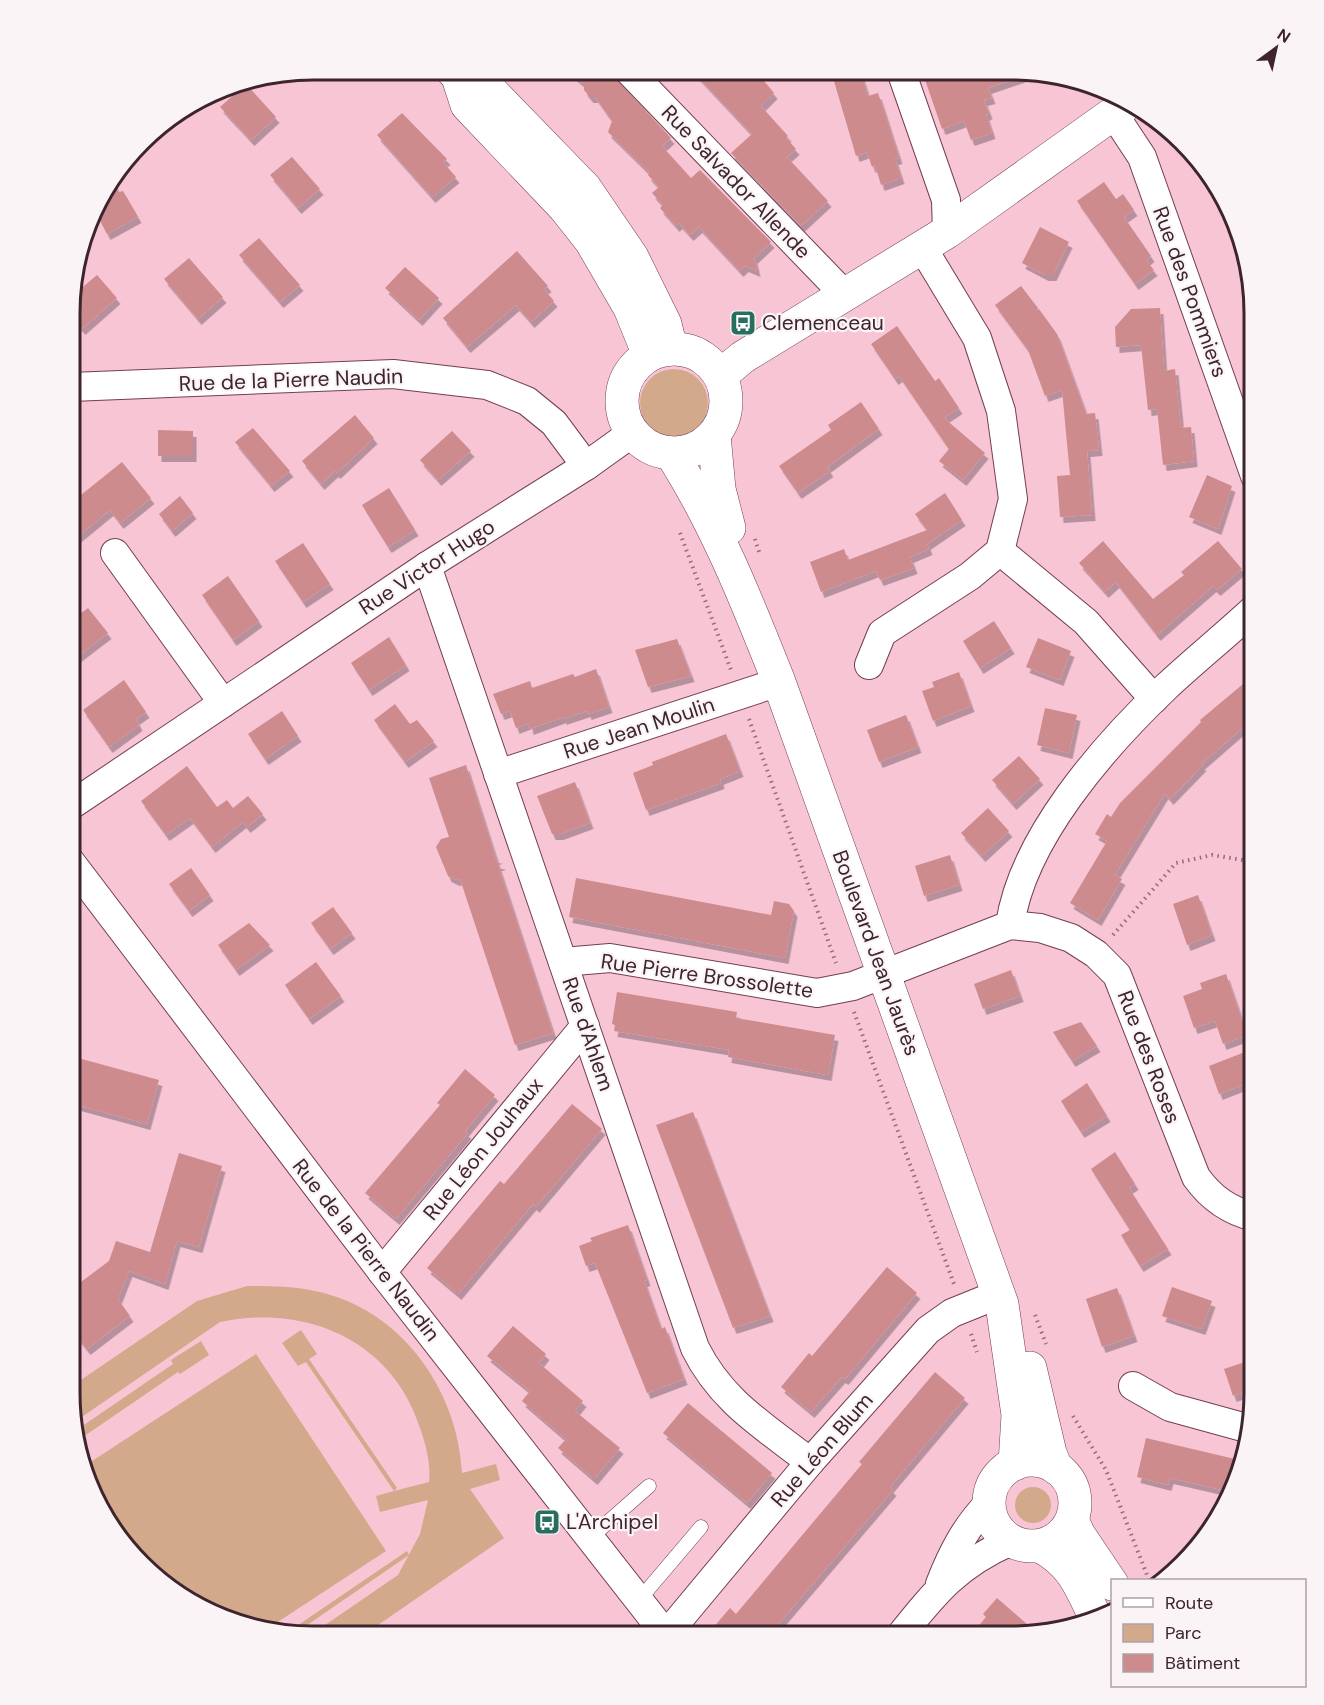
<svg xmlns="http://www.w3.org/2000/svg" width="1324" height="1705" font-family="'DM Sans',sans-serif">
<defs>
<filter id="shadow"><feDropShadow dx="3.5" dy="6" stdDeviation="0" flood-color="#0004"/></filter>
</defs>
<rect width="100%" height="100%" fill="#f8c5d5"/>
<g fill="#d3a98b">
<circle cx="674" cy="403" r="34"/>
<path d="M247,1286C270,1286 292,1286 315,1291C400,1308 458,1389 462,1473L496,1464L500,1480L470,1489L504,1538L365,1634H312L398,1575L420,1534L428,1500L380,1512L376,1496L394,1491L306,1362L298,1366L282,1343L301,1330L317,1354L309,1359L397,1488L394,1491L429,1482C431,1464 426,1445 420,1428C392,1340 306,1304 220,1322L76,1421L69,1388L197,1301Z"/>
<polygon points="201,1341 209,1355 180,1374 178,1372 80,1439 78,1429 173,1364 171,1360"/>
<polygon points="256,1354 386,1551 267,1629 177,1595 130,1553 94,1501 86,1465"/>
<circle cx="1033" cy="1505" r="18"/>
<polygon points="407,1551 409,1555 294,1634 285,1634"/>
</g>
<g fill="#cd8b8d" filter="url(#shadow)">
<polygon points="567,70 608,70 671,138 662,146 691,178 700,170 771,242 754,258 757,271 745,266 740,271 699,227 690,235 679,223 676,226 660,208 663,205 652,193 659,187 648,175 649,172 608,132 612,121 595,97 590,97 584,90 584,84"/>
<polygon points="692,70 755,70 774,93 761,106 788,136 786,138 796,149 787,157 828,201 801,226 731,153 752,134"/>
<polygon points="831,71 860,71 868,96 878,93 899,158 895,159 901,178 881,185 875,165 872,167 867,152 856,156"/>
<polygon points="922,71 1028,71 1029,74 988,88 992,98 984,100 989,113 986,115 992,133 971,140 964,121 942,129"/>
<polygon points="246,84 276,117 251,140 220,107"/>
<polygon points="402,113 447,159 443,162 456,177 432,197 377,135"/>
<polygon points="292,157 320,189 298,208 270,175"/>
<polygon points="112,179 119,192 123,191 138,217 107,234 95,211 101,191"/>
<polygon points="1104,182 1116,199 1123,194 1134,210 1124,217 1151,256 1146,260 1154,270 1135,284 1077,201"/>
<polygon points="1040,227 1069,242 1053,275 1045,275 1022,263"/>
<polygon points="259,238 300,285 280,302 239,255"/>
<polygon points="517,251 548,286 544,289 554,301 531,322 516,305 467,347 443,318"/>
<polygon points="189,258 223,297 198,319 164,279"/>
<polygon points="405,267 439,298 419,320 385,288"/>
<polygon points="97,275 117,298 82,329 71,317 71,297"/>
<polygon points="1021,286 1038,308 1036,311 1039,309 1057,334 1086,414 1095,413 1099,450 1087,451 1092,515 1060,517 1057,476 1070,475 1062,390 1045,396 1028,350 995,305"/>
<polygon points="1160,308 1164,371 1175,369 1181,428 1191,427 1194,461 1163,465 1157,409 1148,410 1141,345 1116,347 1115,327 1131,309"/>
<polygon points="897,326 935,381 939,378 959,408 944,418 985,453 963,480 939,461 949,449 899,376 895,379 871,344"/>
<polygon points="861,402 879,429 827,467 830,471 798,493 779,466 831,430 828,425"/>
<polygon points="355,415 374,438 337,473 335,471 321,484 302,461"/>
<polygon points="253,428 290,471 271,486 235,442"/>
<polygon points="158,430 193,431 193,456 158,456"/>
<polygon points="452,431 471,451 438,480 420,460"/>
<polygon points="122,462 151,498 120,523 110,510 71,542 71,503"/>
<polygon points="1207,475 1232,486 1218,529 1189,517"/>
<polygon points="389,488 415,530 388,547 362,505"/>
<polygon points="945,493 962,520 927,544 929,549 910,557 914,568 880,580 876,571 821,592 810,562 844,549 848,560 927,530 915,514"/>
<polygon points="180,496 193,513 172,531 159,514"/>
<polygon points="1103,541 1153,599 1184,575 1181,572 1218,541 1242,569 1217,590 1213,586 1157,635 1116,582 1105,592 1079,563"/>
<polygon points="303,543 330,584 303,602 275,561"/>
<polygon points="228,576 259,621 233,640 202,595"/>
<polygon points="88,608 108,633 70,662 70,621"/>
<polygon points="994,621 1011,648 980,668 963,641"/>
<polygon points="389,637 406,665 369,690 351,663"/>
<polygon points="1038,638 1071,651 1060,680 1026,667"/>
<polygon points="677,639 691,676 648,687 635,650"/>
<polygon points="596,669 609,707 588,714 587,711 563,719 563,717 530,729 529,723 516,728 510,711 501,714 493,694 530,681 532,688 573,674 575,677"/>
<polygon points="959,672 971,706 933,721 922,691 934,687 932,682"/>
<polygon points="1255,674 1255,717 1201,764 1203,765 1170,799 1165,793 1115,875 1122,879 1098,920 1070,903 1107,841 1095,834 1107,814 1111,817 1120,803 1201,722 1200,720"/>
<polygon points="124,680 146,712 136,719 139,725 109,747 83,710"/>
<polygon points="395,704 410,724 417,720 434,741 405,762 374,720"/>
<polygon points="1045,708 1077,715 1069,753 1037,745"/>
<polygon points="282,711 298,736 265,759 248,734"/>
<polygon points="906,715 918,747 879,762 867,730"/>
<polygon points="726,734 740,771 720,779 721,783 646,810 633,773 653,765 652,762"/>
<polygon points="1019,756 1040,779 1013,804 992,780"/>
<polygon points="466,765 497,862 495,862 503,864 498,865 553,1033 515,1045 460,879 456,880 448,876 436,847 441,839 449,837 429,778"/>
<polygon points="187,766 217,807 227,800 233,808 248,796 263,814 247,827 243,822 212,847 190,818 166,835 141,801"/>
<polygon points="575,782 590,823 560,834 552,834 537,796"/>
<polygon points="988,808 1009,831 982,856 961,833"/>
<polygon points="950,855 959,885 924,896 915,866"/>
<polygon points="191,868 210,895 189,911 169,884"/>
<polygon points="576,878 771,915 774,901 789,904 794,911 785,958 569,917"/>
<polygon points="1198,895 1212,935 1187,945 1173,904"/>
<polygon points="333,907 352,933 330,949 311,923"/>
<polygon points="249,923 270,945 236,970 218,945"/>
<polygon points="316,962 341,996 309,1019 285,985"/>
<polygon points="1011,970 1020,996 983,1009 974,984"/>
<polygon points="1226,974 1247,1035 1223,1044 1215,1021 1194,1028 1183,996 1202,989 1200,983"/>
<polygon points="617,992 737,1012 736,1018 835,1035 828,1075 728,1057 729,1050 614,1031 615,1025 612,1024"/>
<polygon points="1081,1022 1097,1046 1072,1061 1053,1032"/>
<polygon points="1245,1052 1255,1080 1219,1094 1209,1066"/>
<polygon points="78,1058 159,1080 147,1124 70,1103 70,1089"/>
<polygon points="465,1069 495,1095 465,1131 468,1133 396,1219 365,1193 440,1105 437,1103"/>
<polygon points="1087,1083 1107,1116 1081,1132 1061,1101"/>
<polygon points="572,1104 602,1129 536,1207 533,1204 458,1294 427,1268 500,1181 504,1184"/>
<polygon points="693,1112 770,1316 733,1328 656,1125"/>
<polygon points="1115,1152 1135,1184 1129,1188 1168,1249 1140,1266 1121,1235 1130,1230 1091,1169"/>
<polygon points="179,1153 222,1166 199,1247 177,1241 165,1284 129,1271 118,1299 130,1316 87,1349 69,1327 69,1291 109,1261 116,1241 150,1252"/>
<polygon points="628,1225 647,1280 644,1281 661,1329 665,1327 684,1379 647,1393 595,1263 586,1266 579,1246 592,1241 590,1238"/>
<polygon points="887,1267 917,1293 845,1379 842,1377 811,1412 781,1387 809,1353 812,1356"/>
<polygon points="1172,1287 1212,1301 1202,1329 1162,1316"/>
<polygon points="1117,1288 1134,1336 1102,1347 1086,1299"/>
<polygon points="513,1326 546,1354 539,1363 583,1401 575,1411 620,1448 594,1479 558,1448 566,1439 522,1401 530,1391 487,1356"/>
<polygon points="1254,1359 1254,1389 1233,1396 1224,1369"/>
<polygon points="935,1372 965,1398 890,1487 893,1490 769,1635 707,1635 730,1608 736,1614 862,1464 859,1462"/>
<polygon points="688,1403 772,1473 747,1503 663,1433"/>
<polygon points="1146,1438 1239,1460 1231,1492 1170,1478 1168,1485 1137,1477"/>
<polygon points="997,1598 1027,1624 1018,1635 1012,1636 970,1636 986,1617 983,1614"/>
</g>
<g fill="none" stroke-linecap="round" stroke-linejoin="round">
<g stroke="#733e51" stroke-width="15">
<g id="lane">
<polyline points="590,1538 649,1486"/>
<polyline points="639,1600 701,1527"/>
</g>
</g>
<g stroke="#733e51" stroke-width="30">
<g id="street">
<polyline points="628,70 844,294"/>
<polyline points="901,71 946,200 947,232"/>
<polyline points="1113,113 1142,157 1255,476"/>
<polyline points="71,387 393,374 487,385 527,401 554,423 586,466"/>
<polyline points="1000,551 1086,622 1154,699"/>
<polyline points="115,553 223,703"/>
<path d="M427,566L695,1348C721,1401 764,1426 810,1462"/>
<polyline points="869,665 882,633 970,576 1000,551 1013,499 1001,411 977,338 922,247"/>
<polyline points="498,774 779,682"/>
<polyline points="70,806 427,566 586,466 632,433"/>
<polyline points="70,861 382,1272 666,1635"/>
<path d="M1010,925C1022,839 1104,746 1166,687C1195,660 1226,635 1255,608"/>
<path d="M563,962L610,958L817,993L853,986L1010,925L1040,928L1071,938L1096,954L1117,975L1196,1177C1211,1198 1229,1211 1255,1217"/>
<polyline points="382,1272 585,1026"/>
<polyline points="1133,1386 1170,1407 1250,1429"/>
<path d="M940,1584C952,1553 966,1526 989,1503"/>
<polyline points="666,1635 810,1462 928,1330 952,1313 999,1294"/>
<path d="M900,1636C936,1591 957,1565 1011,1541"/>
</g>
</g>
<g stroke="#733e51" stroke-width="34">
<g id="secondary">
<polyline points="451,69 458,77 467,105 565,208 591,241 630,308 649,355"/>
<polyline points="458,77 487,87 585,188 632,257 665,324 671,349"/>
<circle cx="674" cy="401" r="52"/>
<polyline points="720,376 743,357 947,232 1128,103"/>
<polyline points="714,435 719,489 729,528"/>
<path d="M671,453C717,525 748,604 779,682L1002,1304L1018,1415L1015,1464"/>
<polyline points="1030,1368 1050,1453 1056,1468"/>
<circle cx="1032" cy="1503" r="43"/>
<polyline points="1072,1520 1079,1535 1112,1584"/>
<path d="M1040,1546C1072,1563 1080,1585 1095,1617"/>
</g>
</g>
<g stroke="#926d7a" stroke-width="4" stroke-dasharray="1.5 4.5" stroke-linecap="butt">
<polyline points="680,533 731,670"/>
<polyline points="755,539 760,555"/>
<polyline points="749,719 836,963"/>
<polyline points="1113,935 1176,863 1212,855 1255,862"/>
<polyline points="854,1012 954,1284"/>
<polyline points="1035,1315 1046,1344"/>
<polyline points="971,1334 977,1352"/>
<polyline points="1073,1416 1106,1470 1149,1580"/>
</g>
<use href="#lane" stroke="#fff" stroke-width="14"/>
<use href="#street" stroke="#fff" stroke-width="28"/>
<use href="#secondary" stroke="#fff" stroke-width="33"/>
</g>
<defs>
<g id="bus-square" transform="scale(1.35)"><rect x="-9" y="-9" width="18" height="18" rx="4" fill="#296d5f" stroke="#fbf4f6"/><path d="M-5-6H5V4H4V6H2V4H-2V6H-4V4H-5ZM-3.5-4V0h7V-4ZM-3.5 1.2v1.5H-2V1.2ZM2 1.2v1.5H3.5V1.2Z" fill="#fff"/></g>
</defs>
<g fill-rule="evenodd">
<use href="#bus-square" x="743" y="323"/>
<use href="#bus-square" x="547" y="1522"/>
</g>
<g text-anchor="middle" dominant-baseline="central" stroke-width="4.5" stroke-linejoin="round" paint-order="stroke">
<g font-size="21" fill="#3d242d" stroke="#fbf4f6">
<text transform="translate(736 182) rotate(46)">Rue Salvador Allende</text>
<text transform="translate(1190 292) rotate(70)">Rue des Pommiers</text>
<text transform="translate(291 380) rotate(-2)">Rue de la Pierre Naudin</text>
<text transform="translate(427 567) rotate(-33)">Rue Victor Hugo</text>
<text transform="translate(639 728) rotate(-18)">Rue Jean Moulin</text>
<text transform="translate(876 953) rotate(70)">Boulevard Jean Jaurès</text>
<text transform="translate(707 976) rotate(8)">Rue Pierre Brossolette</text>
<text transform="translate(588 1034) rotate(71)">Rue d'Ahlem</text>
<text transform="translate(1149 1057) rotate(69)">Rue des Roses</text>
<text transform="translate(483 1149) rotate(-51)">Rue Léon Jouhaux</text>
<text transform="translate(366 1250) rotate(52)">Rue de la Pierre Naudin</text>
<text transform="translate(822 1450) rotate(-49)">Rue Léon Blum</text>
</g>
<g font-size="21" fill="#3d242d" stroke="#fbf4f6" text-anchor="start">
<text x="762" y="323">Clemenceau</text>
<text x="566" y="1522">L'Archipel</text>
</g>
</g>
<path d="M0 0H1324V1705H0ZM313 80H1011A233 233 0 0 1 1244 313V1393A233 233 0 0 1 1011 1626H313A233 233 0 0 1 80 1393V313A233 233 0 0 1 313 80Z" fill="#fbf4f6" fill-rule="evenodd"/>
<path fill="none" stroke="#3d242d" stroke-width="3" d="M313 80H1011A233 233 0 0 1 1244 313V1393A233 233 0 0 1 1011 1626H313A233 233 0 0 1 80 1393V313A233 233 0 0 1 313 80Z"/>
<rect x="1111" y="1579" width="195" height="108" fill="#fbf4f6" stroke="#afa1a6" stroke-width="1.5"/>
<rect x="1123" y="1598" width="30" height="9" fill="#ffffff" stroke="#afa1a6" stroke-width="1.5"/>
<text x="1165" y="1609" font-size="18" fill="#3d242d">Route</text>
<rect x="1123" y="1624" width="30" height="18" fill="#d3a98b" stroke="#afa1a6" stroke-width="1.5"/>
<text x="1165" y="1639" font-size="18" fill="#3d242d">Parc</text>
<rect x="1123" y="1654" width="30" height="18" fill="#cd8b8d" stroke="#afa1a6" stroke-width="1.5"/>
<text x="1165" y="1669" font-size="18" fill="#3d242d">Bâtiment</text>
<g transform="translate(1276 48) rotate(33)" stroke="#fbf4f6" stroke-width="4.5" paint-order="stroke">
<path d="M0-4.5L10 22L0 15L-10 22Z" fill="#3d242d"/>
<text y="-9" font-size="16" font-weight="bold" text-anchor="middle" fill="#3d242d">N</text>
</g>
</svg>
